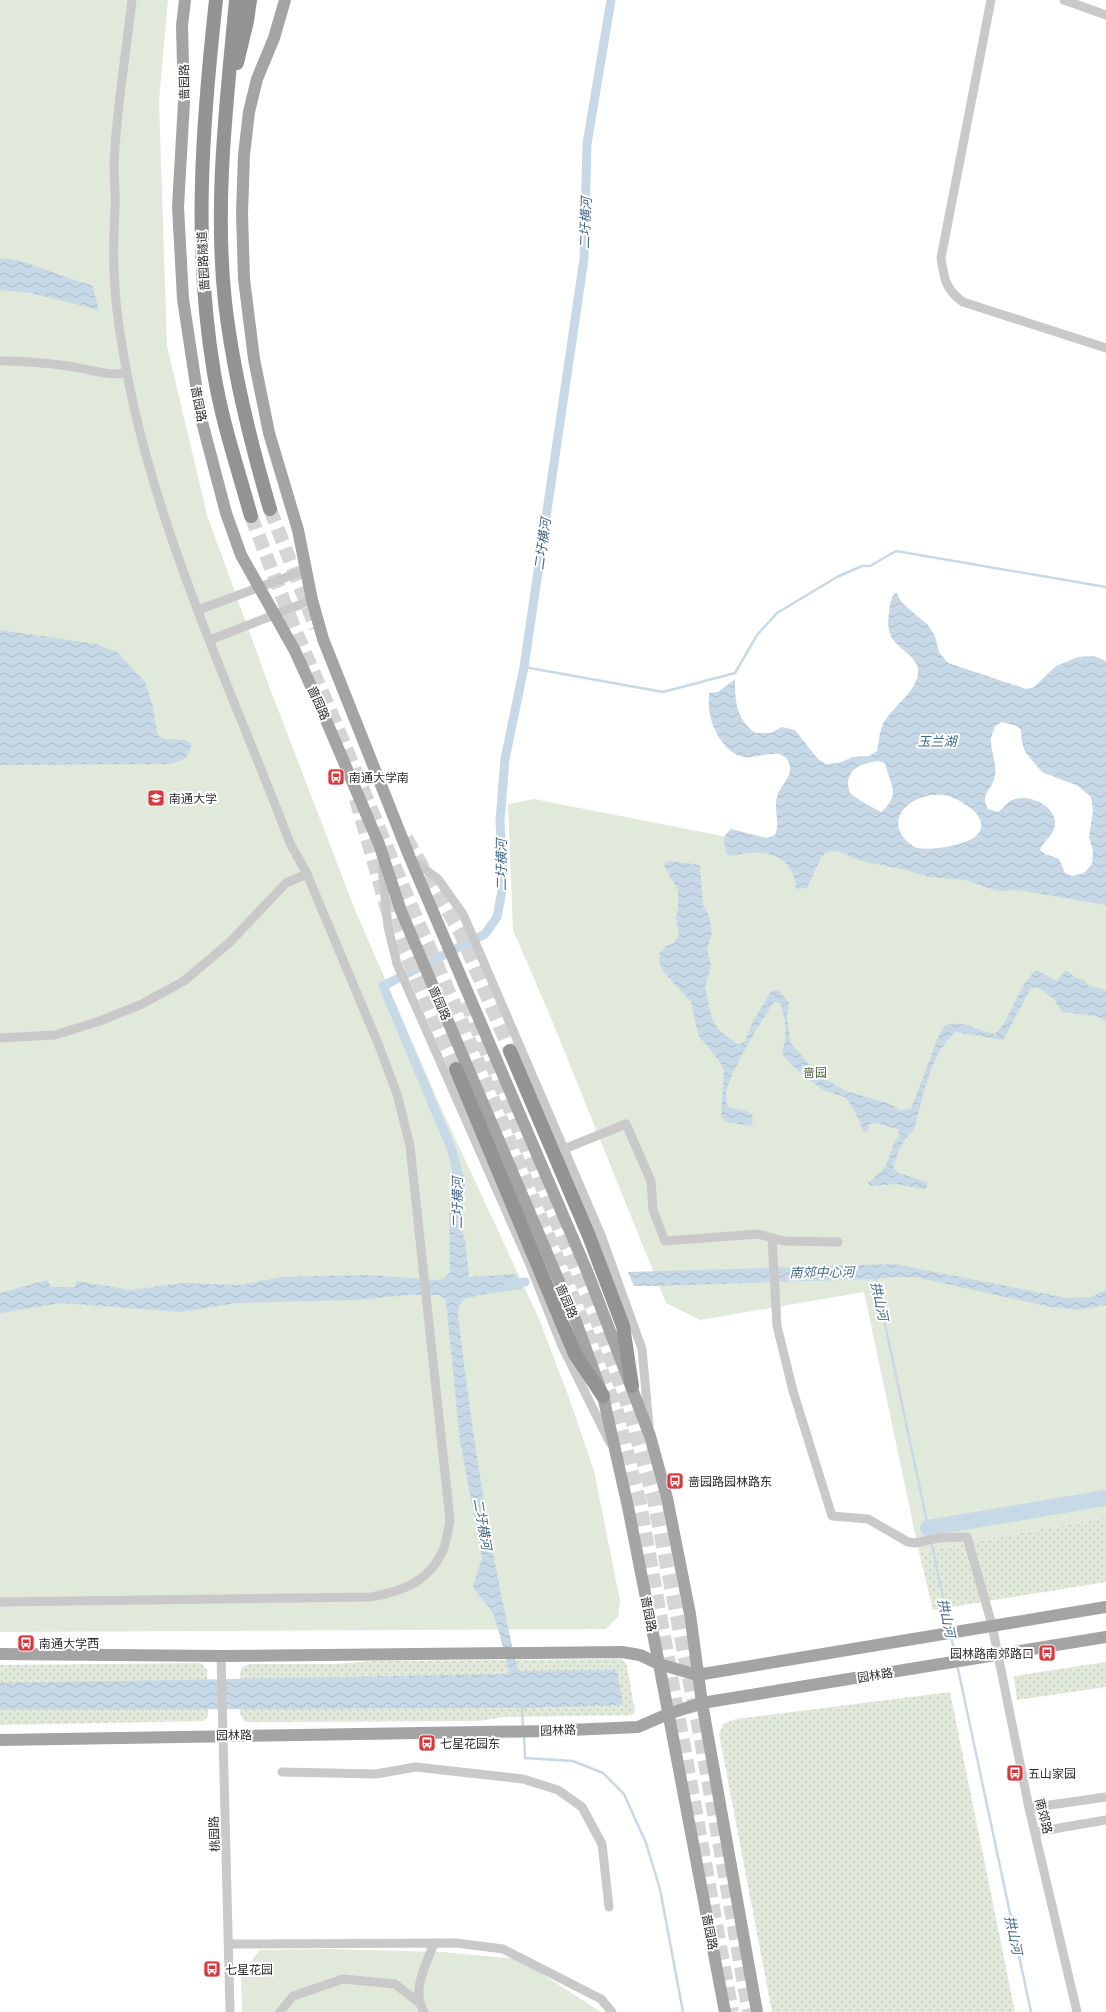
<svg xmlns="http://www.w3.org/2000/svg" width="1106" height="2012" font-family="Inter,'Noto Sans SC',sans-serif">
<defs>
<pattern id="grass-dots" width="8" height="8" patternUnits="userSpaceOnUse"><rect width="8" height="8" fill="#e1e9da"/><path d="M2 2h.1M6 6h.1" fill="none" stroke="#c1c8bb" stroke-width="1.8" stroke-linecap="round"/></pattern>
<pattern id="water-waves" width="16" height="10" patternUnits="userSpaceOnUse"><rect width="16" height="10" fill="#c7d9e7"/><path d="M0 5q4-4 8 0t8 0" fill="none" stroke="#abbac6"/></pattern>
</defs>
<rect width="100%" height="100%" fill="#fff"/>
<g fill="url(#grass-dots)">
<polygon points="1106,1517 1106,1582 933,1610 919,1552"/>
<polygon points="621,1659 624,1661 627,1666 635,1712 632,1715 504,1717 479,1721 245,1722 240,1714 240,1673 242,1667 250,1664 336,1664 372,1661"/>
<polygon points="1106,1662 1106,1687 1017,1700 1014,1676"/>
<polygon points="201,1663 207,1670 208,1716 204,1721 0,1725 0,1665"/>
<polygon points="950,1692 1015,2012 772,2012 719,1734 723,1724 736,1719"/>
</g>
<g fill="#e1e9da">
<polygon points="0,0 168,0 159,101 167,346 207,515 269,686 355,910 442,1110 539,1319 568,1395 594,1471 620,1601 618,1617 606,1629 0,1632"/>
<polygon points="534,799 773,846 879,848 1106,892 1106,1517 919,1552 864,1292 700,1320 666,1303 551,1018 513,930 508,804"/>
<polygon points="329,1949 442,1952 519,1959 601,2012 242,2012 241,1974 260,1950"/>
</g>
<g fill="url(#water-waves)" fill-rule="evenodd">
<path d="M6,258C36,263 62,278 92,285L99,310L31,293L0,290V259Z"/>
<path d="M896,592L902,603L928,625L935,636L939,652L948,663L1026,689L1034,687L1056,666L1078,657L1094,656L1106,661V905L1018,890L997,891L965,880L929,877L906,870L861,861L837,851L828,852L822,856L807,888L796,889C794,852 761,848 731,856L726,853L724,841L725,835L731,829L766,838L775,835C781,821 773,811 777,797C779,787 790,779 790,770C789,742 760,759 745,757C727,756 712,730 710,714C708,708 709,700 709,693L718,692L735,679C735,702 736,718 755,733H771L782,727L795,730L818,759L826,764L839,763L853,757L869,756L877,751C879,743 879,732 883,724C892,707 915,693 918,674C920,656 897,650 891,636C887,628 888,620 889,612C890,604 891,597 896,592ZM1002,722L1017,726L1021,730L1022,742L1025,752L1042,772L1078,786L1091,797L1093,811L1089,837L1093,851L1092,864L1084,873L1072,876L1065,873L1059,859L1045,854L1040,850C1044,840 1055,835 1055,823C1055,805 1028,793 1012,800C1007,802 1003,809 998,812L988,809C979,792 993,791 995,775C997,762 990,750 991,738C992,734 994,730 995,726ZM878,761L885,763C890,785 902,794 881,812C877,810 854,797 851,794C849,792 848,786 848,782C850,766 865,763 878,761ZM932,795C937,795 943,794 948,796C962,800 993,819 977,835C968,845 931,851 918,848C912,846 907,842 903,837C888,815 911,798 932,795Z"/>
<path d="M0,630L97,644L117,652L145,682L153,707L157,732L159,736L165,739L186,740L191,744C191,758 182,760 171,764L0,765Z"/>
<path d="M671,861L700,865L703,905L709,916L712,933L707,949L711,966L705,987L712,1019L720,1031L738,1045L745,1041L753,1021L772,990L779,991L789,1002L787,1017L791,1044L820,1076L846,1091L888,1103L900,1110L911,1109L937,1040L944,1026C964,1019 976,1031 995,1034C1013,1016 1017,987 1036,970L1057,981L1066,970L1076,978L1084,980L1087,985L1100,988L1106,991V1021L1096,1016L1062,1012L1054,999L1038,987L1031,988L1003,1040L956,1032C931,1051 922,1100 914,1130C902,1140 898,1152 893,1167L898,1173L927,1182V1188L924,1189L896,1184L870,1186L868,1183L885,1168L894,1144L899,1135L898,1129L875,1123L869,1124L868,1132L863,1131C862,1125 850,1102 846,1098C842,1095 831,1093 826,1091C815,1085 787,1063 782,1053C787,1038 786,1017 780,1003L774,1002C762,1019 728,1075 726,1094C726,1098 727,1102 727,1106C736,1110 744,1109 752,1114L753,1121L751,1126L726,1122L721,1116L724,1072L720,1062L698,1035L691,1002L663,971L659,961L660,952L666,946L674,943L679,935L676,918L678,909V890L664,866L667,862Z"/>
<path d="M456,1149L465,1181L461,1230L465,1239L469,1277L516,1274L523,1289L480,1295L464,1299L459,1306L458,1314C472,1434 490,1554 518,1671L617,1670L623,1705L522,1708L0,1710V1683L506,1674L509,1671C504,1653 500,1632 493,1614C488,1603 478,1597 473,1586L482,1558L460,1441L446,1301L440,1295H407L358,1300L236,1303L181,1312L62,1303L0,1313V1293L47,1280L51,1287H75L77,1281L131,1290L182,1283L240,1285L282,1277L368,1275L438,1280L445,1278L450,1272L449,1191Z"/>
<polygon points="894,1264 1067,1298 1091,1297 1106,1290 1106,1305 1076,1310 1046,1306 915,1277 892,1277 875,1279 654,1286 634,1286 628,1272"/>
</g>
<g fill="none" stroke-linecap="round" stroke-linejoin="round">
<g stroke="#c7d9e7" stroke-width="2.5">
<polyline points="524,667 663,692 735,673 757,635 777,613 837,577 862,566 870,566 896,551 1106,587"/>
<polyline points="875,1277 950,1630"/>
<polyline points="951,1637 956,1657"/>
<polyline points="957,1664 1031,2012"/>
<polyline points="522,1705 523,1728"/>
<polyline points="524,1735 525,1758 573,1761 603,1773 624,1794 646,1843 660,1889 683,2012"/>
</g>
<g stroke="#c7d9e7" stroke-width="9">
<polyline points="457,1170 451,1148 383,986 485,934 497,917 503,886 500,821 505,759 524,667 584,259 587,144 611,0"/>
<polyline points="508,1284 525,1282"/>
</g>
<polyline stroke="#c7d9e7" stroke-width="16" points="928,1528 1106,1498"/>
<g stroke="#d5d5d5" stroke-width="14" stroke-dasharray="14 7" stroke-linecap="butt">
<polyline points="270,509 316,628"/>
<polyline points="251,516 295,630 330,710 412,908 456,1008 583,1322 617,1412 640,1504 732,2012"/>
<polyline points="356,799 389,916 456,1069"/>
<polyline points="406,838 461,934 510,1051"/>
<polyline points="466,1002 596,1318 629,1409 654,1500 700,1734 749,2012"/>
</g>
<g stroke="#c9c9c9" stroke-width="9">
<path d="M991,0L941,258C944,279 946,290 963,302L1106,348"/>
<polyline points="1064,0 1106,15"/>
<path d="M0,361C23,361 46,363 68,366C89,369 106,376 126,373"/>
<polyline points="198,610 306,570"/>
<polyline points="210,640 312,600"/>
<polyline points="410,858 438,879 463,914 601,1235 642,1349 649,1426"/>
<polyline points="382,867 388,927 397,964 530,1265 562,1346 610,1443"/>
<polyline points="0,1038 55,1035 100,1021 142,1004 184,981 230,942 286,883 307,874"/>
<polyline points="564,1149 626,1124 651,1181 653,1210 665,1241 758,1234 784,1241 838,1242"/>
<polyline points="772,1238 777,1326 793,1391 832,1516 868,1519 908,1542 915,1543 938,1538 967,1537 992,1625 1029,1808 1077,2012"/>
<path d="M0,1602L371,1597C403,1591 429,1582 443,1550C447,1541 448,1529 450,1520L410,1146L397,1094L379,1046L307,874L290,843C224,669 139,498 117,310C113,277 113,243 115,210C116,195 114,180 114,166C116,110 126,55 132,0"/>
<polyline points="221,1656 230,2012"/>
<polyline points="282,1772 376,1774 416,1767 523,1779 558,1790 582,1807 602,1844 609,1907"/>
<polyline points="1029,1808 1106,1797"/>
<polyline points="1036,1832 1106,1820"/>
<polyline points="229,1944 456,1943 503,1949 601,1999 612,2012"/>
<polyline points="280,2012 293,1996 343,1979 395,1984 418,2002"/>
<path d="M424,2012C411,1990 426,1965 434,1943"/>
</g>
<g stroke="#a4a4a4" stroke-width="12">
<polyline points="185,0 182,26 184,102 178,207 183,299 201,418 226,513 241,555 295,651 320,706 379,844 401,911 575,1319 603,1396 628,1507 659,1664 725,2012"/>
<polyline points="285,0 274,38 257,79 249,112 244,155 242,213 244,279 254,359 269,433 298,530 312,600 323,639 410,858 587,1271 650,1436 667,1498 690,1614 702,1703 757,2012"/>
<polyline points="0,1654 221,1656 622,1652 640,1655 659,1664 697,1675 1106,1607"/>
<polyline points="0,1740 547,1731 638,1727 668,1714 702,1703 1106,1637"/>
</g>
<g stroke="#939393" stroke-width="14">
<path d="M216,0C202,127 193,247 214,373C222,422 238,469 251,516"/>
<path d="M236,0C227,100 214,202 225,302C233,373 250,441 270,509"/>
<polyline points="237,63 247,21 250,0"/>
<polyline points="510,1051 589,1236 623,1326 632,1386"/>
<polyline points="456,1069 575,1354 603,1396"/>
</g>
</g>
<defs>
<g id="bus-square" transform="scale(0.9)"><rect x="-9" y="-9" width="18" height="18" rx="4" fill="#d7393d" stroke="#fff"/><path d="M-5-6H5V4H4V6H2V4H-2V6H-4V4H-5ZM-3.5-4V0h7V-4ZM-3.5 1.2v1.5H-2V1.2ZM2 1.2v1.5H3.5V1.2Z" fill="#fff"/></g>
<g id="university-square" transform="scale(0.9)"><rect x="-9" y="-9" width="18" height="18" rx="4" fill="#d7393d" stroke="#fff"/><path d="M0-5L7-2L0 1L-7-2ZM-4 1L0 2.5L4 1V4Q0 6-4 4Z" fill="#fff"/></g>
</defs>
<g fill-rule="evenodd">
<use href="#bus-square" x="336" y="777"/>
<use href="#university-square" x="156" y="798"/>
<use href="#bus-square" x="675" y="1481"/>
<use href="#bus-square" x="26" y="1643"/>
<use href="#bus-square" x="1047" y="1653"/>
<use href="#bus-square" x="427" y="1743"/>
<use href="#bus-square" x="1015" y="1773"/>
<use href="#bus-square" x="212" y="1969"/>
</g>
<g text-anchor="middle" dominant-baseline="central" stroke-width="4" stroke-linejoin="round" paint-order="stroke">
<g font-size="12" fill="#2c2c2c" stroke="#fff">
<text transform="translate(184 82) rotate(-91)">啬园路</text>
<text transform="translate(203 261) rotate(-93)">啬园路隧道</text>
<text transform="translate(199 404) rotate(79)">啬园路</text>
<text transform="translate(319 703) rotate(66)">啬园路</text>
<text transform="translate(440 1003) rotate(67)">啬园路</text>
<text transform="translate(567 1301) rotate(67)">啬园路</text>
<text transform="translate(649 1614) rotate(79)">啬园路</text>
<text transform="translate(875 1675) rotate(-9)">园林路</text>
<text transform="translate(558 1730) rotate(-2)">园林路</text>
<text transform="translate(234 1735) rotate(-1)">园林路</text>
<text transform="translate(1044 1816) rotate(76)">南郊路</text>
<text transform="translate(214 1834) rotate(-92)">桃园路</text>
<text transform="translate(710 1932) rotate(79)">啬园路</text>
</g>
<g font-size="12" fill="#2c2c2c" stroke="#fff" text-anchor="start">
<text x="349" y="777">南通大学南</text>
<text x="169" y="798">南通大学</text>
<text x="688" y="1481">啬园路园林路东</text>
<text x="39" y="1643">南通大学西</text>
<text x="1034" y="1653" text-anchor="end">园林路南郊路口</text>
<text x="440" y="1743">七星花园东</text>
<text x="1028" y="1773">五山家园</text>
<text x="225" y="1969">七星花园</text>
</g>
<g font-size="12" fill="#4d643d" stroke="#fff">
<text x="815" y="1072">啬园</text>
</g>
<g font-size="13" font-style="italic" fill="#416887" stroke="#fff">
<text transform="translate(585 223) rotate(-88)">二圩横河</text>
<text transform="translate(542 544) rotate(-82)">二圩横河</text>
<text x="937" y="741">玉兰湖</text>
<text transform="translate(501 865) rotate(-90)">二圩横河</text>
<text transform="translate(457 1203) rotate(-90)">二圩横河</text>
<text transform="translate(822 1272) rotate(-1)">南郊中心河</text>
<text transform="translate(880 1301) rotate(78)">拱山河</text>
<text transform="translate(483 1524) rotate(80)">二圩横河</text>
<text transform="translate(947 1618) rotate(78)">拱山河</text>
<text transform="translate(1014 1935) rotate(78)">拱山河</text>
</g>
</g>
</svg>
